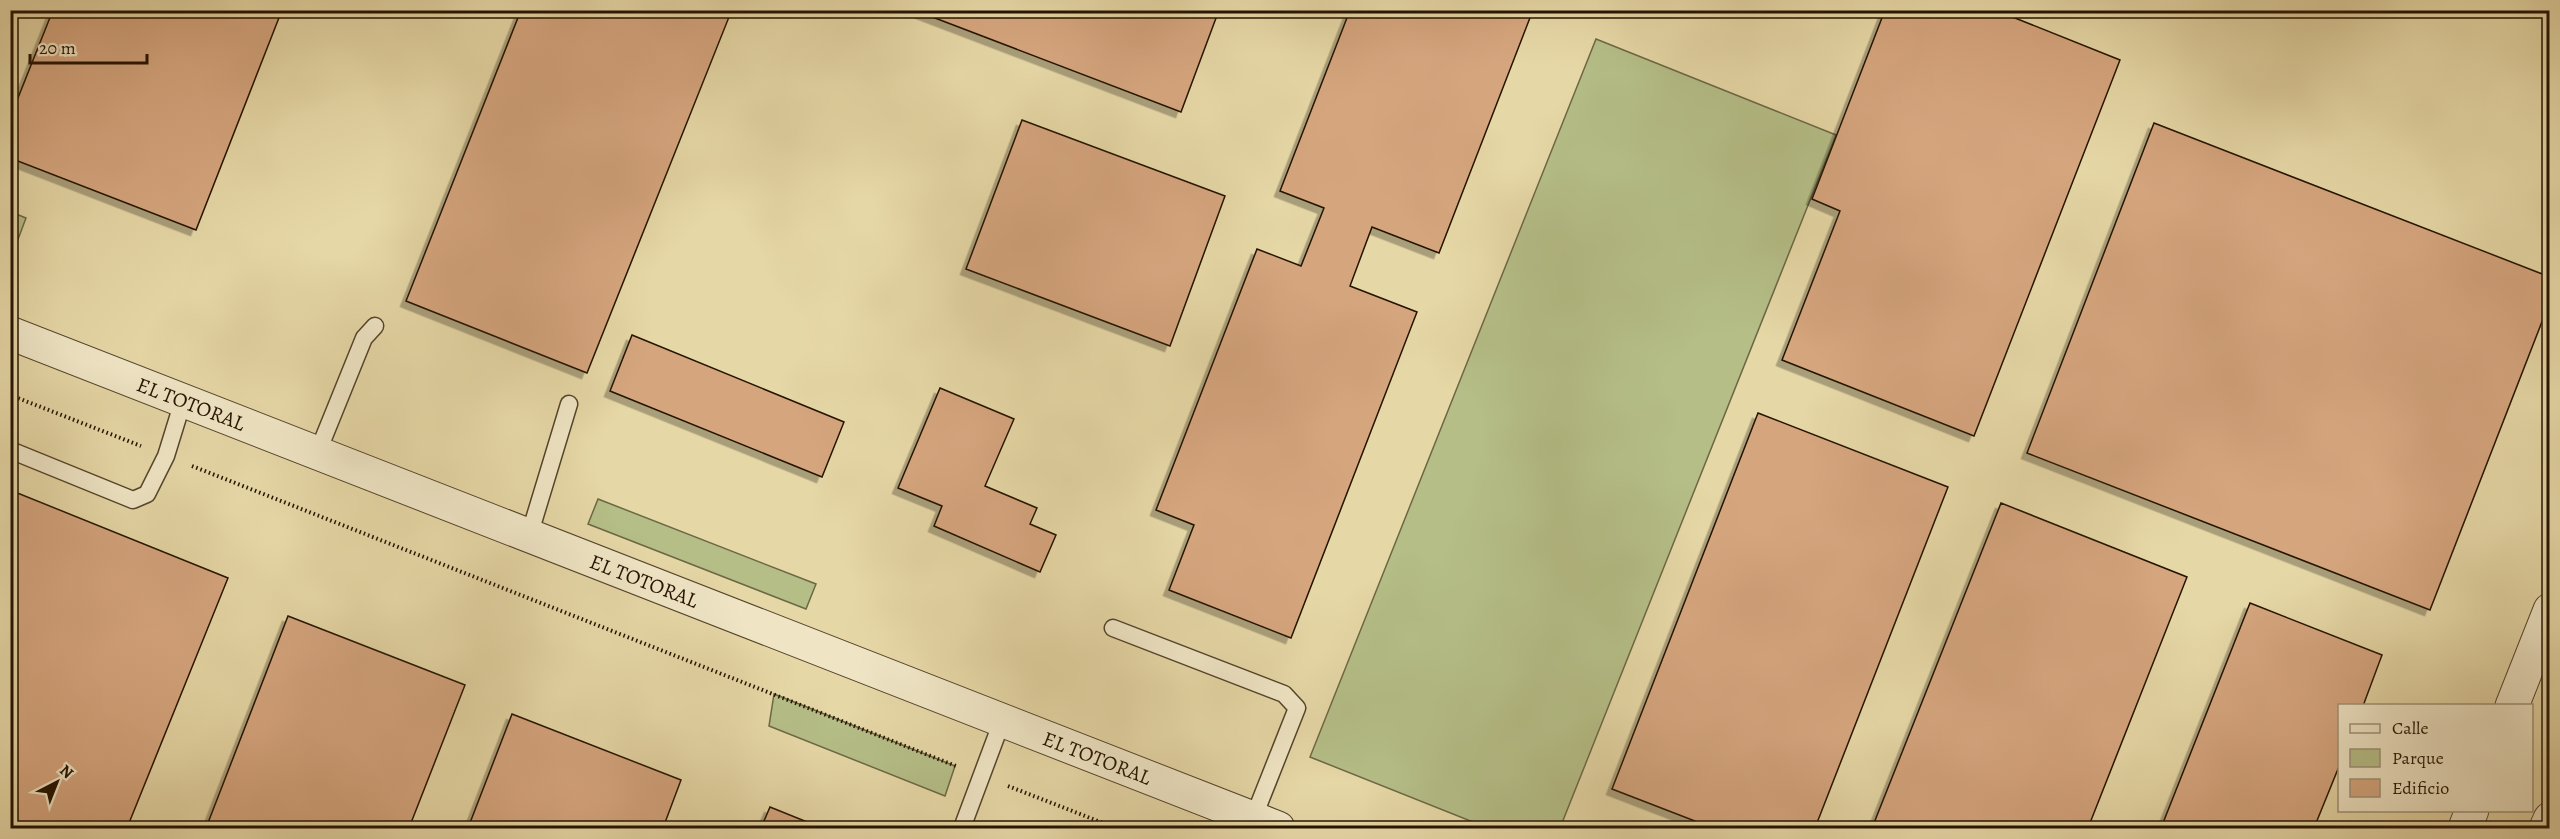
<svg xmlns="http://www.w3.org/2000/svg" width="2560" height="839" font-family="Alegreya,serif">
<defs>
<filter id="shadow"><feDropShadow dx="-5.5" dy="5.5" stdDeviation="0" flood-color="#0004"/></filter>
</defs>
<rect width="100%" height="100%" fill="#e6d7a6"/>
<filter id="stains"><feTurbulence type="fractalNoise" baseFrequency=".00333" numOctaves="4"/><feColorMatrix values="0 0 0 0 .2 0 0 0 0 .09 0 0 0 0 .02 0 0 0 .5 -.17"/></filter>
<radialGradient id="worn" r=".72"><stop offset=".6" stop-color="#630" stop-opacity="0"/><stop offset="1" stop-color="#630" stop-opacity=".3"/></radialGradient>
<g fill="#b5be87" stroke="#6c6844" stroke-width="1.5">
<polygon points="1596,39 1836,135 1560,828 1488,828 1310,757"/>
<polygon points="11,212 26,218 14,250 11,249"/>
<polygon points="598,499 816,584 806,609 588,524"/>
<polygon points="774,694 955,766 945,796 769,726"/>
</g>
<g fill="#d5a57e" stroke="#241300" stroke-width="1.5" filter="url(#shadow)">
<polygon points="53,10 282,10 196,230 10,158 10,118"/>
<polygon points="521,10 712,10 729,17 587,373 406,301"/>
<polygon points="914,10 1219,10 1181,112"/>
<polygon points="1350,10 1533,10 1439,253 1372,227 1350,286 1417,312 1291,638 1169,590 1194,525 1156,510 1257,249 1301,266 1324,208 1280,191"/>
<polygon points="1885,10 1995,10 2120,60 1974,436 1782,360 1840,211 1812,199"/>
<polygon points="1022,120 1225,196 1170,346 966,269"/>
<polygon points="2154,123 2550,277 2550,301 2430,610 2027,453"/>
<polygon points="632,335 844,422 822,477 610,391"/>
<polygon points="940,388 1014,419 985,486 1037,508 1030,524 1056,535 1040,572 934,526 942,506 898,488"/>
<polygon points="1758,413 1948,487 1815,828 1713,828 1612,789"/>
<polygon points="10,490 228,578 127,828 10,828"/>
<polygon points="2001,503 2187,577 2088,828 1872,828"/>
<polygon points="2250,603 2382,655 2363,706 2340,706 2340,764 2314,828 2161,828"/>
<polygon points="288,616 465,685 409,828 206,828"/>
<polygon points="512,714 681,780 663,828 468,828"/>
<polygon points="770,807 822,828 761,828"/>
</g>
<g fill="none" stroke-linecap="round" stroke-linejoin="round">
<g stroke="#54442a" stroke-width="19">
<g id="lane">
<polyline points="10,450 133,500 147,494 166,456 183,401"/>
<polyline points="317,454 364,338 375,326"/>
<polyline points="529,536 569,404"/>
<polyline points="1113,628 1284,694 1297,708 1253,819"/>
<polyline points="962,828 1002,721"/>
</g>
</g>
<g stroke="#54442a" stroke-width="35">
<g id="street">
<polyline points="10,333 1278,828"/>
<polyline points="2512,706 2550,610"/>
<polyline points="2465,828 2472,810"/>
<polyline points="2546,828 2550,819"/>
</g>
</g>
<g stroke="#241300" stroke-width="4" stroke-dasharray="1.5 3" stroke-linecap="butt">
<polyline points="10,395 141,446"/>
<polyline points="192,466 956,766"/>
<polyline points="1008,786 1116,828"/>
</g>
<use href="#lane" stroke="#efe5c5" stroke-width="16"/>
<use href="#street" stroke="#efe5c5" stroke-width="33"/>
</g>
<g text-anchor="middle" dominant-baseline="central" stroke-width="4.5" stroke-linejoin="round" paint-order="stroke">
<g font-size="21" fill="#241300" stroke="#efe5c5">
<text transform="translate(191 404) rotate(21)">EL TOTORAL</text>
<text transform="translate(644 581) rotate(21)">EL TOTORAL</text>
<text transform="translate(1097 758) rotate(21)">EL TOTORAL</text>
</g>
</g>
<rect width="2560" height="839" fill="none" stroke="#e6d7a6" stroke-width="36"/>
<rect x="12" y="12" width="2536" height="815" fill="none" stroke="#241300" stroke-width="3"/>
<rect x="18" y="18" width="2524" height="803" fill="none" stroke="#241300" stroke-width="1.5"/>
<rect x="2338" y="704" width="195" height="108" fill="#efe5c5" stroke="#9e9176" stroke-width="1.5"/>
<rect x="2350" y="724" width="30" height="9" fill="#efe5c5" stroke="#9e9176" stroke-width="1.5"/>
<text x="2392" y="734" font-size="18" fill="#241300">Calle</text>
<rect x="2350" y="749" width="30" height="18" fill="#b5be87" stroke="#9e9176" stroke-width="1.5"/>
<text x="2392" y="764" font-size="18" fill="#241300">Parque</text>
<rect x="2350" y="779" width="30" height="18" fill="#d5a57e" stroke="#9e9176" stroke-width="1.5"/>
<text x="2392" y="794" font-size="18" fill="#241300">Edificio</text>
<g transform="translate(57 782) rotate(42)" stroke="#efe5c5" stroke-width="4.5" paint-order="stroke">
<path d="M0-4.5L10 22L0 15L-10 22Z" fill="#241300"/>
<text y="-9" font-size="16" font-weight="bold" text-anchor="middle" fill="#241300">N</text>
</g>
<path d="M30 54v9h117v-9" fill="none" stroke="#241300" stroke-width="3"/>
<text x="39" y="54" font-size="18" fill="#241300" stroke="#efe5c5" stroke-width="4.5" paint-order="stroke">20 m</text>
<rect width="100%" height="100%" filter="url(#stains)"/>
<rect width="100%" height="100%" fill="url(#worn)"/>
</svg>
